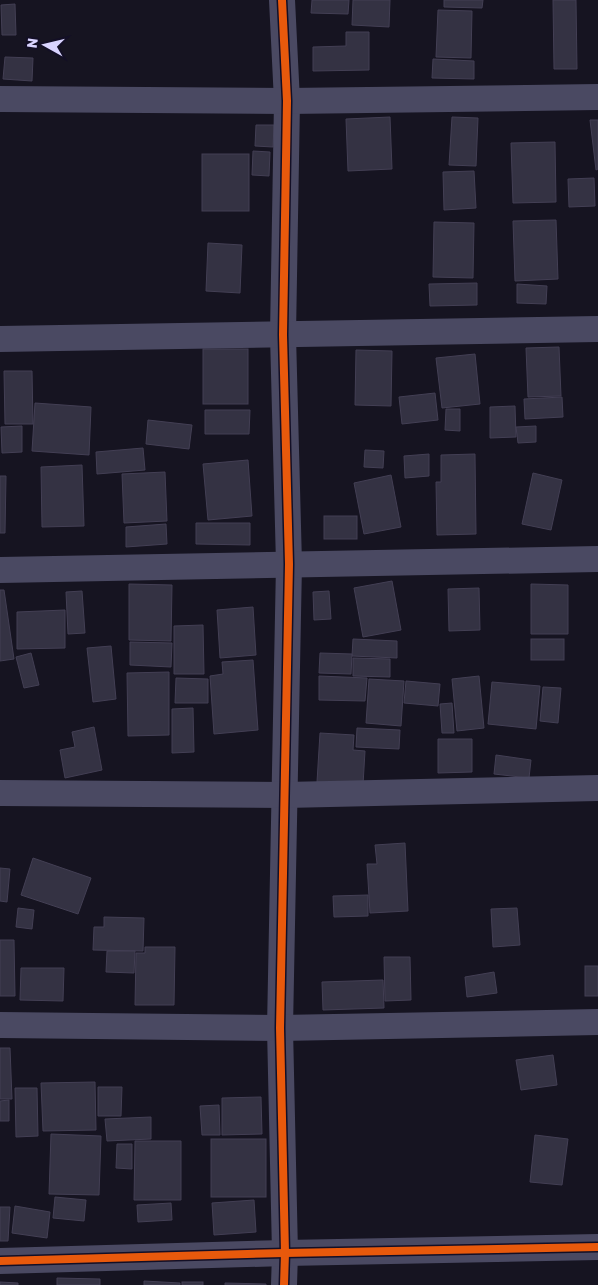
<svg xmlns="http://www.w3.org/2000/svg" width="598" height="1285" font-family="Rubik,sans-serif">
<rect width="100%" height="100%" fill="#161421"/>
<g fill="#343243" stroke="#433f54">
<polygon points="312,0 349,0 348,14 311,13"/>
<polygon points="353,0 390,0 389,27 352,25"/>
<polygon points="444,0 483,0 482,8 444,7"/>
<polygon points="553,0 576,0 577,69 554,69"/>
<polygon points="15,4 16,35 2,35 1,5"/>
<polygon points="438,10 472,11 471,58 436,57"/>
<polygon points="346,32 369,32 369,70 313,71 313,47 346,46"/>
<polygon points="5,57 33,58 32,81 3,79"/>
<polygon points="433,59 474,61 474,79 432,78"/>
<polygon points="390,117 392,169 348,171 346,119"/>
<polygon points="452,117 478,118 476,166 449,165"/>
<polygon points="590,120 598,120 598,169 596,170"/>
<polygon points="256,125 274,125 273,147 255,146"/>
<polygon points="555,142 556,202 513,203 511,143"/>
<polygon points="253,151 270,152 269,176 252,175"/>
<rect x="202" y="154" width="47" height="57"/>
<polygon points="474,171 476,208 444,210 443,172"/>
<polygon points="594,178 595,206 569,207 568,179"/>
<polygon points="556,220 558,279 515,281 513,221"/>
<polygon points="434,222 474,223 473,278 433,277"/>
<polygon points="208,243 242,245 240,293 206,291"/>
<polygon points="477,283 477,305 430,306 429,284"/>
<polygon points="517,284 547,286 546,304 517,303"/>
<polygon points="559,347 561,396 528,397 526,348"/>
<rect x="203" y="349" width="45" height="55"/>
<polygon points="356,350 392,351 391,406 355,405"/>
<polygon points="475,354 480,404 442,408 436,358"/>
<polygon points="4,371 32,371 33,424 5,424"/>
<polygon points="435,393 438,420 402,424 399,397"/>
<polygon points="562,397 563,417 525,419 524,399"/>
<polygon points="35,403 91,407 89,455 32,451"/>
<polygon points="515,406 516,437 490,438 490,407"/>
<polygon points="446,409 460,409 460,431 445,430"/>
<polygon points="205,410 250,410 249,434 205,434"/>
<polygon points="148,420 192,425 189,449 146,444"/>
<polygon points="22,426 22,452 2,453 1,427"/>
<polygon points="536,426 536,442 518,443 516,427"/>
<polygon points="143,448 145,470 97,474 96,452"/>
<polygon points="365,450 384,451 383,468 364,467"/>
<polygon points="429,454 429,476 405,478 404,456"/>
<polygon points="475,454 476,534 437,535 436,482 441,482 441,455"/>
<polygon points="248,460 252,516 208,520 203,464"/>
<polygon points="82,465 84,526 42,527 41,467"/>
<polygon points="165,472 167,521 124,523 122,474"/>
<polygon points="533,473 562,480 551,530 522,524"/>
<polygon points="391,475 401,527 364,534 354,483"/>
<polygon points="0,476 6,476 5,533 0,533"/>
<rect x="324" y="516" width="33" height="23"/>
<polygon points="196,523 250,523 250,545 196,544"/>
<polygon points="166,524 167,544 126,547 126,527"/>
<polygon points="392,581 401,630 363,637 354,588"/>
<polygon points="129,584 172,585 171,641 129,640"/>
<polygon points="531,584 568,585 568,634 531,634"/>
<polygon points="479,588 480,630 449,631 448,589"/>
<polygon points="0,590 4,590 14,659 0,661"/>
<polygon points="82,591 85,633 68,634 66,592"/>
<polygon points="329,591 331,619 314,620 313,592"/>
<polygon points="253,607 256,655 220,658 217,610"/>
<polygon points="65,610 65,648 17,649 17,612"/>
<polygon points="203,625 204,674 174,674 174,626"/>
<polygon points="353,639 397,641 397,658 352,656"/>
<rect x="531" y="639" width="33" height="21"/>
<polygon points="130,642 172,643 171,667 130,665"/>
<polygon points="111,646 116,699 93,702 87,648"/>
<polygon points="31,653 39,685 24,688 16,657"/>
<polygon points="320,653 352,654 351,674 319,673"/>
<polygon points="353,658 390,659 390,677 353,676"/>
<polygon points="253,660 258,730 214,734 210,676 223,674 222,662"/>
<polygon points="169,672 169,735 128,736 127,673"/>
<polygon points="319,676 367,678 365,701 319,700"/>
<polygon points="479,676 484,728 457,731 452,679"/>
<polygon points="176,678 208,679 208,703 175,703"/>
<polygon points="369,679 404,681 401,726 366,723"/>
<polygon points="406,681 440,684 438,706 404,703"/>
<polygon points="492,682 540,686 536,729 488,724"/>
<polygon points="543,687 561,688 558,723 540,721"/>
<polygon points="452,703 454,733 442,733 440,704"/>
<polygon points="193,708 194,752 172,753 172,709"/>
<polygon points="94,727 102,770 65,778 60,750 75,747 72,732"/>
<polygon points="357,728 400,730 399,749 356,747"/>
<polygon points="320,733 354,735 353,750 365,751 363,785 317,782"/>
<polygon points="438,739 472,739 472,772 438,773"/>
<polygon points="496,755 531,760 529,778 494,774"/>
<polygon points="405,843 408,911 370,913 367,864 377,864 375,845"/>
<polygon points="33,858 91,878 78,914 21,895"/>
<polygon points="0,868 10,869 7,902 0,901"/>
<polygon points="368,895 368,916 334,917 333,896"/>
<polygon points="18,908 34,910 32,929 16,927"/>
<polygon points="517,908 520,945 493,947 491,909"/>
<polygon points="104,917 144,918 143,951 93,950 94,927 104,927"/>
<polygon points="0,940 14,940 15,996 0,996"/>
<polygon points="145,947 175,947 174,1005 135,1005 136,953 145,953"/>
<polygon points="107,951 135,951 134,973 106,972"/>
<polygon points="384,957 410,957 411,1000 385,1001"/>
<rect x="585" y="966" width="13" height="30"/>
<polygon points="21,968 64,968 63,1001 20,1000"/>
<polygon points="494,972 497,993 467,997 465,977"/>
<polygon points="383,980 384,1008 323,1010 322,982"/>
<polygon points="0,1048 10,1048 12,1099 0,1099"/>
<polygon points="553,1055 557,1085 521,1090 516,1060"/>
<polygon points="95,1082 96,1130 43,1131 41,1083"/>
<polygon points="98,1087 122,1087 121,1116 98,1116"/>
<polygon points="15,1088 37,1088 38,1136 16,1137"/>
<polygon points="261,1097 262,1134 222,1135 222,1098"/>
<polygon points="9,1100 9,1121 0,1121 0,1101"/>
<polygon points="219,1105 220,1135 202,1135 200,1106"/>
<polygon points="151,1117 151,1139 107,1141 105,1119"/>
<polygon points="51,1134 101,1136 99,1195 49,1194"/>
<polygon points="535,1135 568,1139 562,1185 530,1182"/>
<rect x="211" y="1139" width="55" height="58"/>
<polygon points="135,1141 181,1141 181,1200 134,1200"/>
<polygon points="117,1144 132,1144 132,1169 116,1168"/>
<polygon points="55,1197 86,1200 84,1221 53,1218"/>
<polygon points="254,1200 256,1232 214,1235 212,1203"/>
<polygon points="171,1203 172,1220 138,1222 137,1205"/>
<polygon points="15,1206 50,1212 47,1238 12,1233"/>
<polygon points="0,1207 10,1207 8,1241 0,1241"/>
<polygon points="57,1278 100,1279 100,1285 57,1285"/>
<polygon points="144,1281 180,1283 180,1285 144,1285"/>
<polygon points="0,1282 18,1283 18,1285 0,1285"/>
<rect x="182" y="1282" width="21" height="3"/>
<polygon points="225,1283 266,1284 266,1285 225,1285"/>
</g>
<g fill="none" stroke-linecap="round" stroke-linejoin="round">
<g stroke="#4a4962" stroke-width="26">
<polyline points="282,0 287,101 283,335 289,564 280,1028 285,1253 284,1285"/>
<polyline points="0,99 287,101 598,97"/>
<polyline points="0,339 598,329"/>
<polyline points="0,570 598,559"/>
<polyline points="0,793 285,795 598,788"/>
<polyline points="0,1025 280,1028 598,1022"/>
<polyline points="0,1261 285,1253 598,1247"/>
</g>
<g stroke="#130f26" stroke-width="11">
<g id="cycleway">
<polyline points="282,0 287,101 283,335 289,564 280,1028 285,1253 284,1285"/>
<polyline points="0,1261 285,1253 598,1247"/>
</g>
</g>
<use href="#cycleway" stroke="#e8590c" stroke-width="8"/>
</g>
<g transform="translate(45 45) rotate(278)" stroke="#130f26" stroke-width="4" paint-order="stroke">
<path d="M0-4L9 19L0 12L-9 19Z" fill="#d9d4ff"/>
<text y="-8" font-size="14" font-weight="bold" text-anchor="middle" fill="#d9d4ff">N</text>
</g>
</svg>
